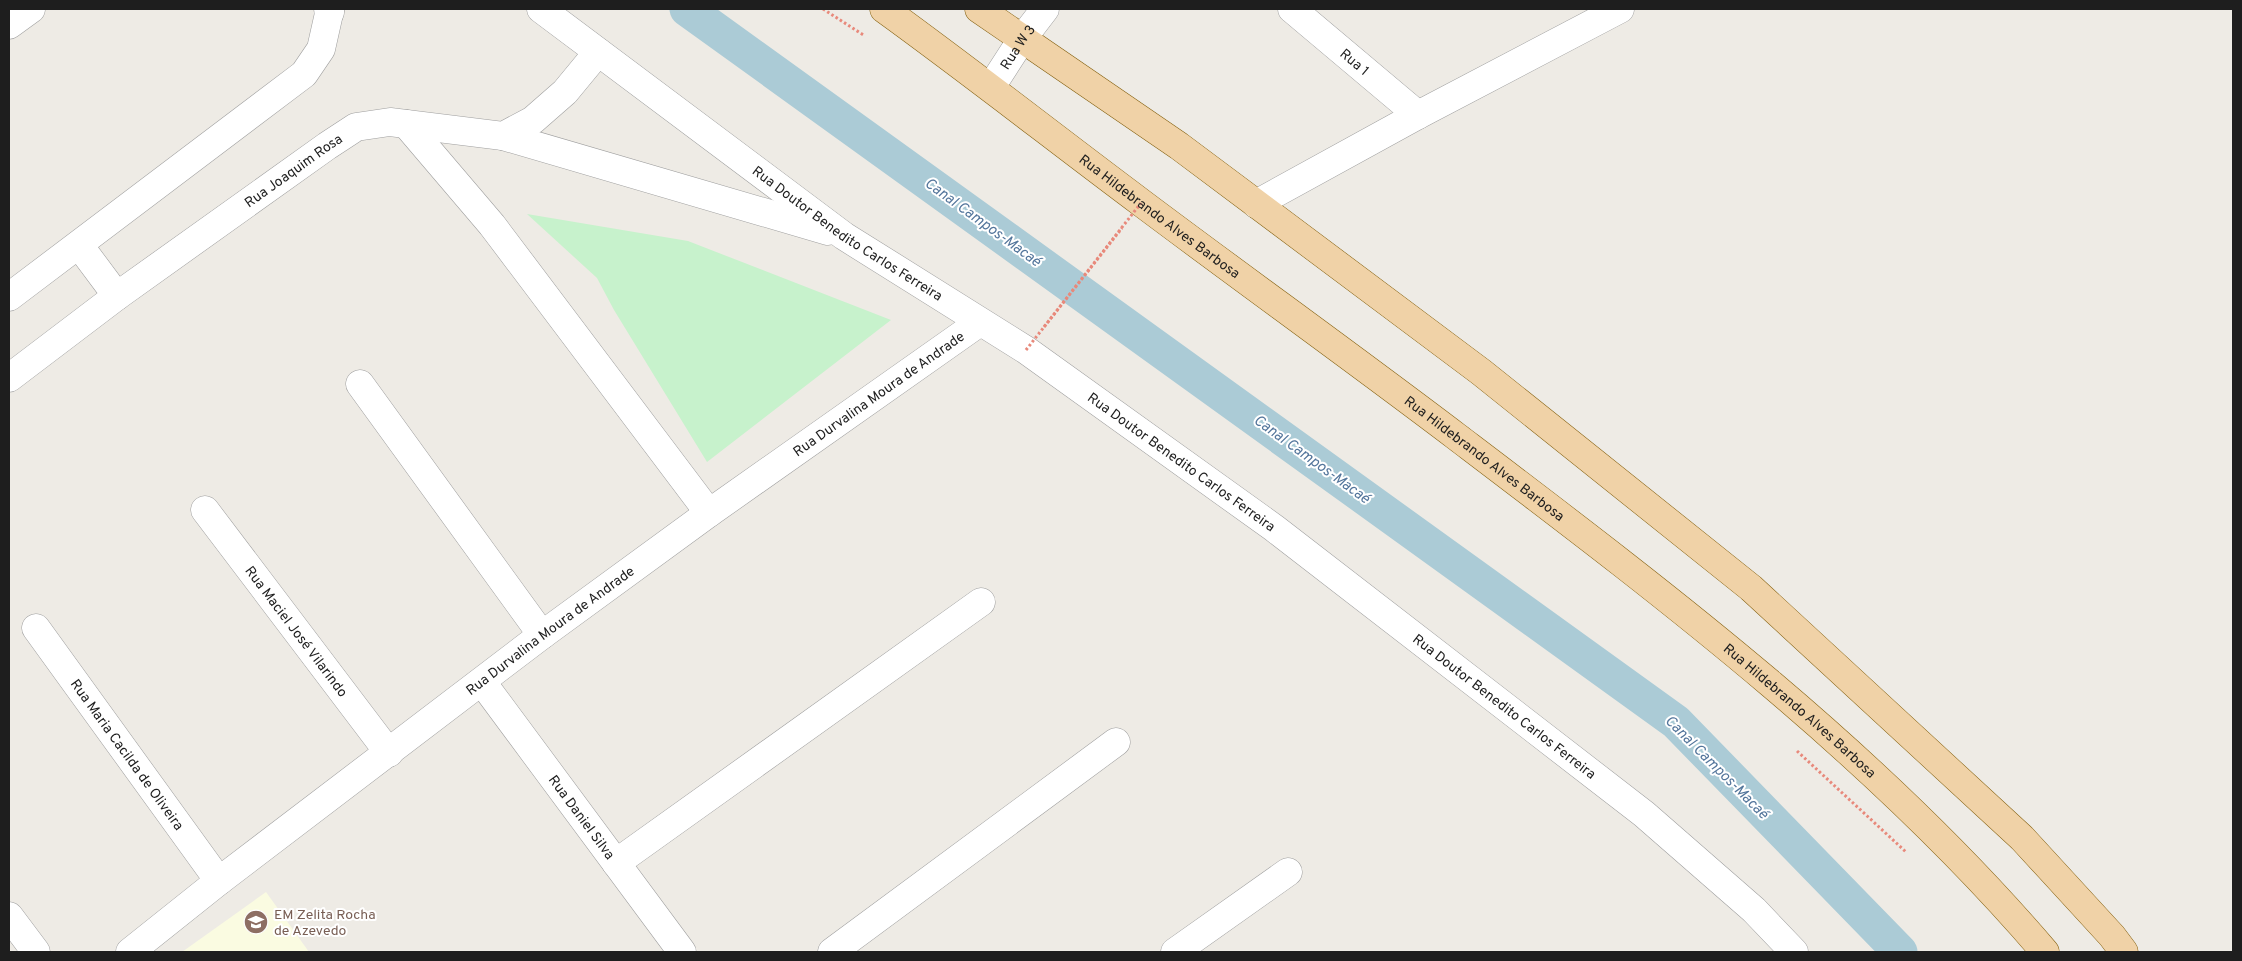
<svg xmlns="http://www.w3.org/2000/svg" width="2242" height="961" font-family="Overpass,sans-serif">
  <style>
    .education { fill: #fafbe1 }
    .park { fill: #c7f2cc }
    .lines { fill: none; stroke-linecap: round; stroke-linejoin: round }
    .canal { stroke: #abcbd6; stroke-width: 35 }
    .minor-casing { stroke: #9f9f9f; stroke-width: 29 }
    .tertiary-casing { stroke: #9f9f9f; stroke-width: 29 }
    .primary-casing { stroke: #856212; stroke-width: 29 }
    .path { stroke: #e8897b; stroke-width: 3; stroke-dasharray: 2.5 2.5; stroke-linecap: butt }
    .minor { stroke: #fff; stroke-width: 28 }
    .tertiary { stroke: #fff; stroke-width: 28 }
    .primary { stroke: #f0d2a7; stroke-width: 28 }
    .path-bridge { stroke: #e8897b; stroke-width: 3; stroke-dasharray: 2.5 2.5; stroke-linecap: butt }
    .labels { text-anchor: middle; stroke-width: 4; stroke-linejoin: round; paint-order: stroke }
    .street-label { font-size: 14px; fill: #1e1e1e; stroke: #fff }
    .education-label { font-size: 14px; fill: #785e54; stroke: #fff; text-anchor: start }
    .water-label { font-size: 15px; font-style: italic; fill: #53759b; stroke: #fff }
  </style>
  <rect width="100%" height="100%" fill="#eeebe5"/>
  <!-- education -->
  <path class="education" d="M266 892 309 952H182Z"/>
  <!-- park -->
  <path class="park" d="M527 214 688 241 891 320 707 462 614 310 597 278Z"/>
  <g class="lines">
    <!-- canal -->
    <path class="canal" d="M687 9 1676 722 1900 952"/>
    <!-- minor casing -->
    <g class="minor-casing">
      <g id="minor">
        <path id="s1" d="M1292 9 1418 115"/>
        <path d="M9 25 31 9"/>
        <path id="s2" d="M991 87 1022 39 1045 9"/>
        <path d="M406 124 492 225 709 513"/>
        <path d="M1256 204 1418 115 1620 9"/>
        <path d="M79 245 117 296"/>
        <path d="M9 297 304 74 321 49 330 9"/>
        <path id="s3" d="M9 378 117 296 327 146 356 127 390 122 503 136 533 120 565 92 598 52"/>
        <path d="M360 384 542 635"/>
        <path id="s4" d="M205 510 389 753"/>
        <path id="s5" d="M36 628 219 881"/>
        <path id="s6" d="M482 682 682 952"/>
        <path d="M616 863 981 602"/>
        <path d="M9 916 36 952"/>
        <path id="s7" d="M130 952 219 881 542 635 709 513 980 322"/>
        <path d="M832 952 1116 742"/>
        <path d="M1175 952 1288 872"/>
      </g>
    </g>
    <!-- tertiary casing -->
    <g class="tertiary-casing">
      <g id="tertiary">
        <path d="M328 9 330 12"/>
        <path id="s8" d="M541 9 844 236 1026 350 1274 528 1644 814 1754 910 1794 952"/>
        <path d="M503 136 828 231"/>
      </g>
    </g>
    <!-- primary casing -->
    <g class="primary-casing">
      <g id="primary">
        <path id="s9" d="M884 9C971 72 1056 139 1143 204 1247 282 1353 358 1457 437 1665 595 1875 753 2045 952"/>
        <path d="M979 9 1179 146 1481 372 1751 588 2022 838 2112 936 2124 952"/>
      </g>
    </g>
    <!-- path -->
    <path class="path" d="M823 9 865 36
      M1044 327 1122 228
      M1797 751 1906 852"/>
    <!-- minor -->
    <use href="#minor" class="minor"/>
    <!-- tertiary -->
    <use href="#tertiary" class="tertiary"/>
    <!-- primary -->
    <use href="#primary" class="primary"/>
    <!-- path-bridge -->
    <path class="path-bridge" d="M1026 350 1141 203"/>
  </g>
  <!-- icons -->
  <defs>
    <g id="school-disc" transform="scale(1.25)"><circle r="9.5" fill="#8d6e63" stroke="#fff"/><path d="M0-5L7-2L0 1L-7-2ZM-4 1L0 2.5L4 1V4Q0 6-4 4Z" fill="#fff"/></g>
  </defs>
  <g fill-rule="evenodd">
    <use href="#school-disc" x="256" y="922"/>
  </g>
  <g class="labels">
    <!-- street labels -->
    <g class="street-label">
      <text dy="5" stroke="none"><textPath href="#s2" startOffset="48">Rua W 3</textPath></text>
      <text dy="5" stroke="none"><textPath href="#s1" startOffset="82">Rua 1</textPath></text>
      <text dy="5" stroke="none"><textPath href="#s3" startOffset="352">Rua Joaquim Rosa</textPath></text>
      <text dy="5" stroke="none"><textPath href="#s9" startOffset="345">Rua Hildebrando Alves Barbosa</textPath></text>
      <text dy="5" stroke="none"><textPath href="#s8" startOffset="380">Rua Doutor Benedito Carlos Ferreira</textPath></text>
      <text dy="5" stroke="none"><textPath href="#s7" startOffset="934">Rua Durvalina Moura de Andrade</textPath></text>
      <text dy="5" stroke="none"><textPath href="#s9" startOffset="750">Rua Hildebrando Alves Barbosa</textPath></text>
      <text dy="5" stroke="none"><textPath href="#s8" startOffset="785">Rua Doutor Benedito Carlos Ferreira</textPath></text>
      <text dy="5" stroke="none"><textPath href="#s7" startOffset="529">Rua Durvalina Moura de Andrade</textPath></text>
      <text dy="5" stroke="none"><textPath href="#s4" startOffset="152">Rua Maciel José Vilarindo</textPath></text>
      <text dy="5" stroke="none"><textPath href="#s8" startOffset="1190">Rua Doutor Benedito Carlos Ferreira</textPath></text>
      <text dy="5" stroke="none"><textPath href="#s9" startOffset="1154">Rua Hildebrando Alves Barbosa</textPath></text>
      <text dy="5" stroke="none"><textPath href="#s5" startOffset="156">Rua Maria Cacilda de Oliveira</textPath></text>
      <text dy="5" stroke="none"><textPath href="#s6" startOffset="168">Rua Daniel Silva</textPath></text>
    </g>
    <!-- education labels -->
    <g class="education-label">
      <text x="274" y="919">EM Zelita Rocha<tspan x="274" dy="16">de Azevedo</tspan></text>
    </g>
    <!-- water labels -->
    <g class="water-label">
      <text transform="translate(983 222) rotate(36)" y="5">Canal Campos-Macaé</text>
      <text transform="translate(1312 459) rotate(36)" y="5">Canal Campos-Macaé</text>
      <text transform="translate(1717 767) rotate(45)" y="5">Canal Campos-Macaé</text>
    </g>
  </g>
  <!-- border -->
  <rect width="2242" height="961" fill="none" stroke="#1e1e1e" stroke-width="20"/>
</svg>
